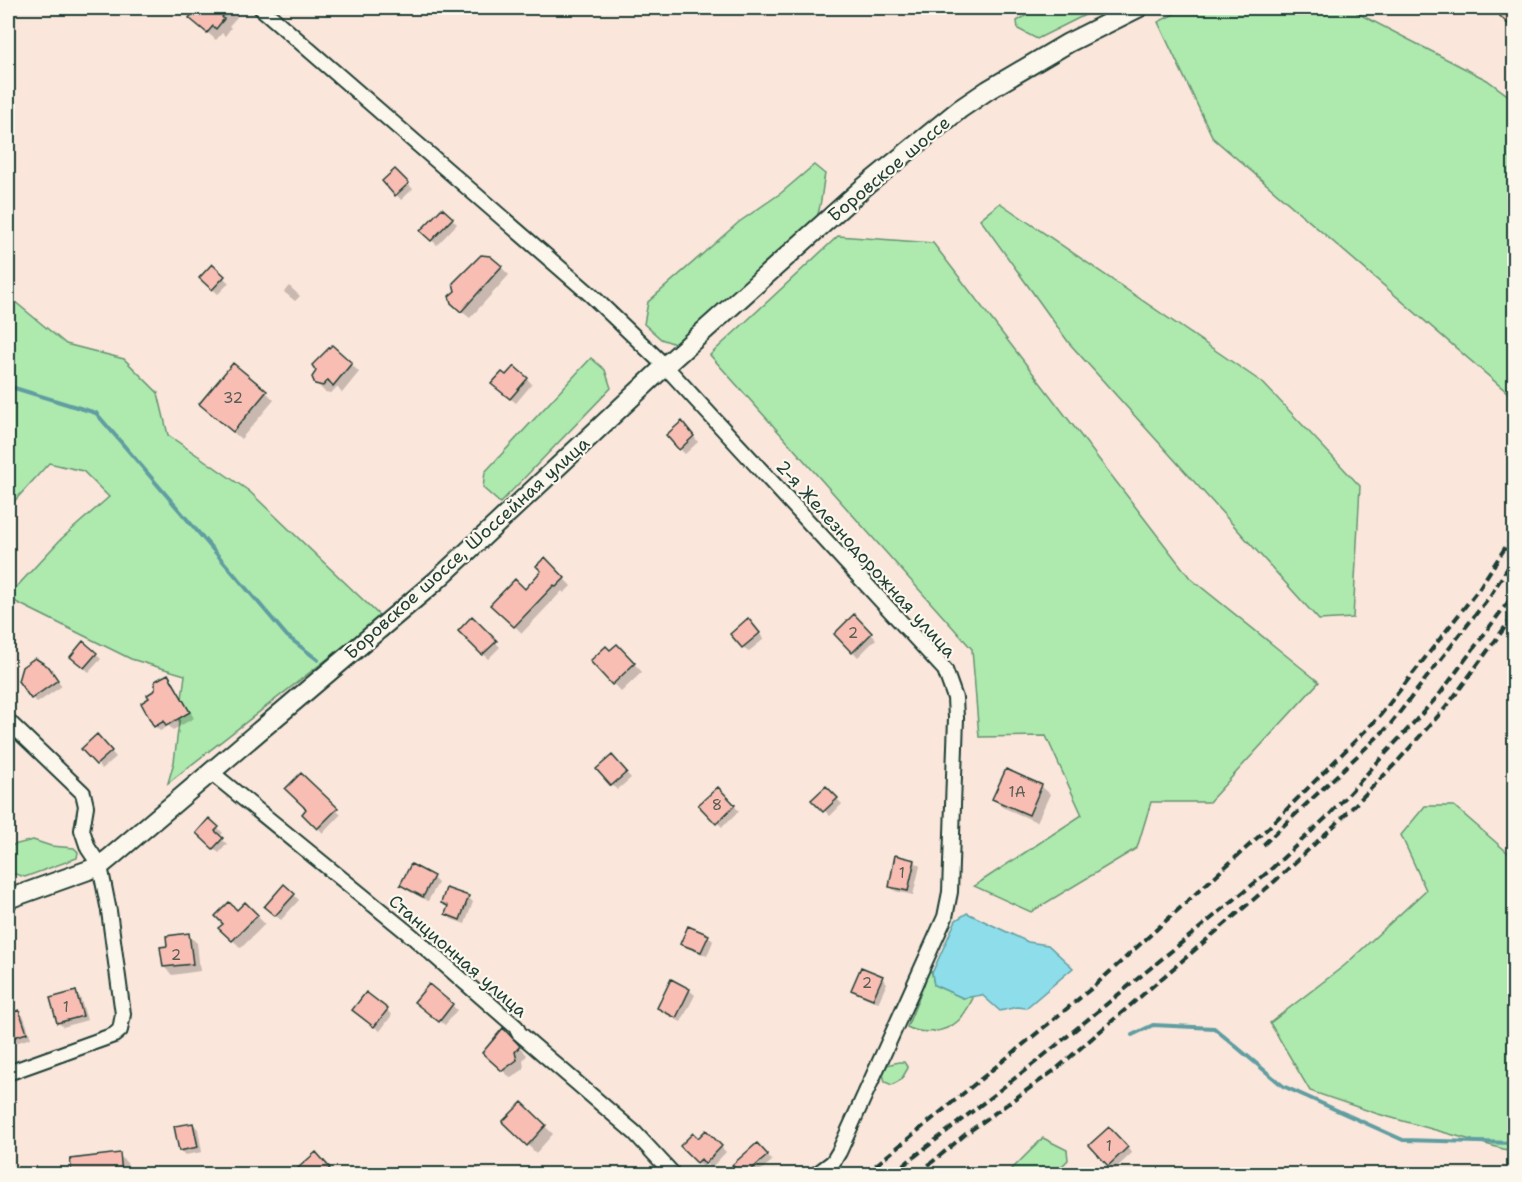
<svg xmlns="http://www.w3.org/2000/svg" width="1522" height="1182" font-family="'Shantell Sans',sans-serif">
  <style>
    .green { fill: #aee9ae; stroke: #669371; stroke-width: 1.5 }
    .water { fill: #8dddea; stroke: #619da1; stroke-width: 1.5 }
    .shadow { fill: #0003 }
    .lines { fill: none; stroke-linecap: round; stroke-linejoin: round }
    .stream { stroke: #619da1; stroke-width: 4 }
    .building { fill: #f9beb3; stroke: #1f3d34; stroke-width: 1.5 }
    .minor-casing { stroke: #1f3d34; stroke-width: 18 }
    .secondary-casing { stroke: #1f3d34; stroke-width: 22 }
    .minor { stroke: #fbf7ec; stroke-width: 14 }
    .secondary { stroke: #fbf7ec; stroke-width: 18 }
    .rail { stroke: #1f3d34; stroke-width: 4; stroke-dasharray: 9 4.5; stroke-linecap: butt }
    .labels { text-anchor: middle; stroke-width: 4.5; stroke-linejoin: round; paint-order: stroke }
    .number-label { font-size: 15px; fill: #565d54 }
    .street-label { font-size: 18px; fill: #1f3d34; stroke: #fbf7ec }
  </style>
  <rect width="100%" height="100%" fill="#fae6db"/>
  <filter id="ink" filterUnits="userSpaceOnUse"><feTurbulence type="fractalNoise" baseFrequency=".0167" numOctaves="2"/><feDisplacementMap in="SourceGraphic" scale="12" xChannelSelector="R" yChannelSelector="G"/><feConvolveMatrix kernelMatrix="1 2 1 2 8 2 1 2 1" color-interpolation-filters="sRGB"/></filter>
  <g filter="url(#ink)">
    <!-- green -->
    <path class="green" d="M1038 8H1099L1037 39 1018 29 1017 21Z
      M1186 8H1354L1357 13 1487 80 1514 100V398L1213 138 1158 22Z
      M814 165 825 174C822 188 822 203 817 217L675 344 661 339 644 324 648 302 739 222 781 193Z
      M1000 203 1263 383 1360 486 1353 618 1319 620 1069 343 980 219Z
      M838 236 933 243 1190 578 1319 682 1209 802H1151L1137 848 1031 912 974 886 1082 815 1046 736 979 737 972 649 710 355Z
      M8 296 66 344 124 359 158 393 168 435 249 491 381 617 168 783 174 762 185 675 131 659 18 603 8 596 61 539 109 497 83 471 49 463 8 508Z
      M591 358 605 370 611 388 500 503 483 488 485 472Z
      M1425 806H1454L1514 858V1152L1378 1114 1310 1091 1270 1023 1345 965 1426 890 1401 835Z
      M33 840 51 846 74 848 78 852 77 858 25 877 8 872 9 846Z
      M928 967 932 973 934 985 963 998 974 996C970 1004 965 1015 958 1021 945 1033 922 1035 907 1027L924 985Z
      M899 1062H904L908 1068 901 1080 892 1085 885 1082 883 1074 887 1065Z
      M1043 1138 1067 1150 1068 1160 1054 1174H1007Z"/>
    <!-- water -->
    <path class="water" d="M967 913 1028 942 1048 945 1073 968 1026 1008 1017 1007 1000 1011 982 995 963 998 934 985 932 973 956 920Z"/>
    <!-- shadow -->
    <path class="shadow" d="M199 8H227L237 17 229 26 231 28 225 36 222 33 216 40 191 18Z
      M395 171 413 189 401 200 384 181Z
      M442 210 457 224 437 245 422 231Z
      M212 266 229 283 218 294 201 278Z
      M501 267 509 275 470 318 461 311Z
      M289 286 300 296 295 301 284 292Z
      M351 364 359 372 342 393 337 387 331 393 325 392 316 383Z
      M507 377 527 379 532 384 516 403 499 389Z
      M266 392 274 400 241 439 209 412Z
      M687 428 698 442 685 454 680 449Z
      M545 559 571 586 564 593 562 591 522 633 492 605 525 591 543 571Z
      M854 616 876 639 858 657 836 634Z
      M472 618 500 647 488 659 460 631Z
      M753 626 764 639 748 652 732 634Z
      M617 646 642 672 621 692 592 661 610 652Z
      M96 654 101 659 89 672 77 662Z
      M48 668 62 686 37 703 20 680Z
      M167 676 172 681 194 718 173 730 169 726 160 731 155 726 151 699Z
      M97 736 116 757 102 769 83 749Z
      M612 757 631 778 617 790 598 770Z
      M301 775 341 814 323 833 304 814 308 809Z
      M1041 786 1050 794 1037 822 1002 807 994 799Z
      M826 788 842 804 830 816 814 800Z
      M718 789 739 811 722 827 700 805Z
      M209 820 223 833 219 837 227 844 219 853 198 833Z
      M914 861 920 866 913 895 895 891 890 886Z
      M412 866 433 878 438 883 428 901 407 890 402 885Z
      M294 895 299 900 281 920 271 912Z
      M468 897 473 902 465 924 451 919 446 914 448 908 443 903Z
      M245 904 265 924 241 948 220 928Z
      M188 935 197 943 200 971 172 975 164 967 169 947Z
      M708 936 713 941 707 956 687 948 682 943Z
      M882 978 887 983 878 1003 858 994 853 989Z
      M689 990 695 995 681 1022 664 1013 659 1008Z
      M75 992 80 997 87 1020 63 1027 58 1022Z
      M367 994 392 1015 380 1031 359 1015Z
      M452 1005 457 1010 445 1025 422 1007Z
      M19 1012 24 1017 31 1038 9 1045 8 1016Z
      M504 1030 527 1055 523 1060 524 1069 511 1078 492 1061Z
      M522 1104 553 1134 536 1153 504 1122Z
      M193 1124 198 1129 202 1152 185 1155 180 1150Z
      M1109 1129 1132 1153 1114 1170 1091 1145Z
      M706 1132 726 1152 711 1168 707 1163 703 1167 682 1146 698 1140Z
      M757 1145 772 1161 756 1174H742L734 1165Z
      M8 1153 11 1164 8 1165Z
      M119 1155 127 1163 129 1174H74L72 1161Z
      M316 1155 334 1174H306L300 1169Z
      M477 1167 485 1174H469Z"/>
    <g class="lines">
      <!-- stream -->
      <path class="stream" d="M8 386 96 413 287 636 318 660
        M1132 1035 1153 1025 1214 1028 1283 1086 1403 1140 1514 1143"/>
    </g>
    <!-- building -->
    <path class="building" d="M197 8H230L222 17 224 19 216 29 213 26 207 33 189 18Z
      M1492 8H1508L1515 15V31Z
      M395 169 409 183 395 196 382 181Z
      M442 208 453 218 431 241 420 231Z
      M481 255 490 256 502 266 461 312 451 303 449 296 455 291 453 283Z
      M212 264 225 276 212 290 199 278Z
      M332 345 352 363 333 386 328 380 323 386 315 384 312 377 316 371 312 365Z
      M233 363 267 391 233 432 199 404Z
      M514 366 528 378 510 399 491 384 502 372 506 375Z
      M682 421 694 436 679 450 666 435Z
      M545 557 565 578 556 587 554 585 514 627 490 605 515 579 525 589 541 571 536 566Z
      M854 614 872 633 852 653 834 634Z
      M472 616 497 641 482 655 458 631Z
      M748 618 760 633 742 648 730 634Z
      M83 641 97 653 84 668 70 657Z
      M617 644 635 663 612 685 590 661 606 646 610 650Z
      M35 658 49 667 58 680 31 699 18 681 22 667Z
      M168 674 190 712 166 726 164 721 154 727 141 703 149 698 147 695 155 690V681Z
      M97 734 112 751 96 765 81 749Z
      M612 755 627 772 611 786 596 769Z
      M1006 769 1042 785 1029 815 992 799Z
      M301 773 338 808 317 829 302 814 306 809 285 789Z
      M826 786 838 798 823 812 811 800Z
      M718 787 735 805 716 824 698 805Z
      M209 818 219 827 215 831 223 838 213 849 196 833Z
      M895 855 915 860 908 891 889 887Z
      M411 864 434 876 423 897 400 885Z
      M284 884 295 894 275 916 264 907Z
      M446 888 469 896 460 920 445 914 448 906 441 903Z
      M229 902 237 910 245 902 258 915 232 941 218 928 223 924 215 916Z
      M688 926 709 935 701 952 680 944Z
      M189 933 193 964 163 967 160 947 167 946 166 936Z
      M861 967 883 976 873 999 851 990Z
      M671 979 690 989 676 1018 657 1008Z
      M429 984 453 1004 439 1022 414 1002Z
      M76 991 83 1016 57 1023 50 998Z
      M366 992 388 1009 374 1027 352 1010Z
      M19 1010 27 1033 8 1039V1014Z
      M503 1028 520 1046 515 1052 517 1060 502 1071 482 1053Z
      M522 1102 546 1125 527 1146 502 1122Z
      M193 1123 198 1147 179 1151 174 1126Z
      M1109 1127 1128 1147 1108 1166 1089 1145Z
      M706 1130 722 1146 705 1164 701 1159 697 1163 680 1146 693 1133 698 1138Z
      M757 1143 768 1155 746 1174H740L732 1165Z
      M316 1152 330 1168 322 1174H303L298 1168Z
      M120 1153 122 1174H72L70 1159Z"/>
    <g class="lines">
      <!-- minor casing -->
      <g class="minor-casing">
        <path id="minor" d="M261 8 591 295 665 366 945 670 955 698 956 718 950 892 945 917 839 1152 833 1162 817 1174
          M8 721 83 793 86 806 82 830 88 848 100 866 109 911 123 1014 120 1030 114 1035 8 1073
          M212 773 413 937 516 1027 519 1033 635 1133 673 1174"/>
      </g>
      <!-- secondary casing -->
      <g class="secondary-casing">
        <path id="secondary" d="M8 899 100 866 111 857 436 581 665 366 863 188 960 109 988 90 1068 43 1138 8"/>
      </g>
      <!-- minor -->
      <use href="#minor" class="minor"/>
      <!-- secondary -->
      <use href="#secondary" class="secondary"/>
      <!-- rail -->
      <path class="rail" d="M1263 845 1389 726 1490 596 1514 558
        M865 1174 1092 988 1267 829 1379 717 1478 590 1514 534
        M892 1174 1037 1061 1268 872 1330 814 1439 695 1514 594
        M918 1174 967 1133 1055 1070 1275 881 1337 823 1396 763 1447 706 1514 615"/>
    </g>
  </g>
  <g class="labels">
    <!-- number labels -->
    <g class="number-label">
      <text x="233" y="403">32</text>
      <text x="853" y="638">2</text>
      <text x="1017" y="797">1А</text>
      <text x="717" y="810">8</text>
      <text x="902" y="878">1</text>
      <text x="176" y="960">2</text>
      <text x="867" y="988">2</text>
      <text x="66" y="1012">1</text>
      <text x="1109" y="1151">1</text>
    </g>
    <!-- street labels -->
    <g class="street-label">
      <text transform="translate(889 169) rotate(-40)" y="6">Боровское шоссе</text>
      <text transform="translate(467 548) rotate(-42)" y="6">Боровское шоссе, Шоссейная улица</text>
      <text transform="translate(866 559) rotate(48)" y="6">2-я Железнодорожная улица</text>
      <text transform="translate(458 956) rotate(41)" y="6">Станционная улица</text>
    </g>
  </g>
  <!-- margin -->
  <rect width="1522" height="1182" fill="none" stroke="#fbf7ec" stroke-width="30"/>
  <rect x="15" y="15" width="1492" height="1152" fill="none" stroke="#1f3d34" stroke-width="2" filter="url(#ink)"/>
</svg>
